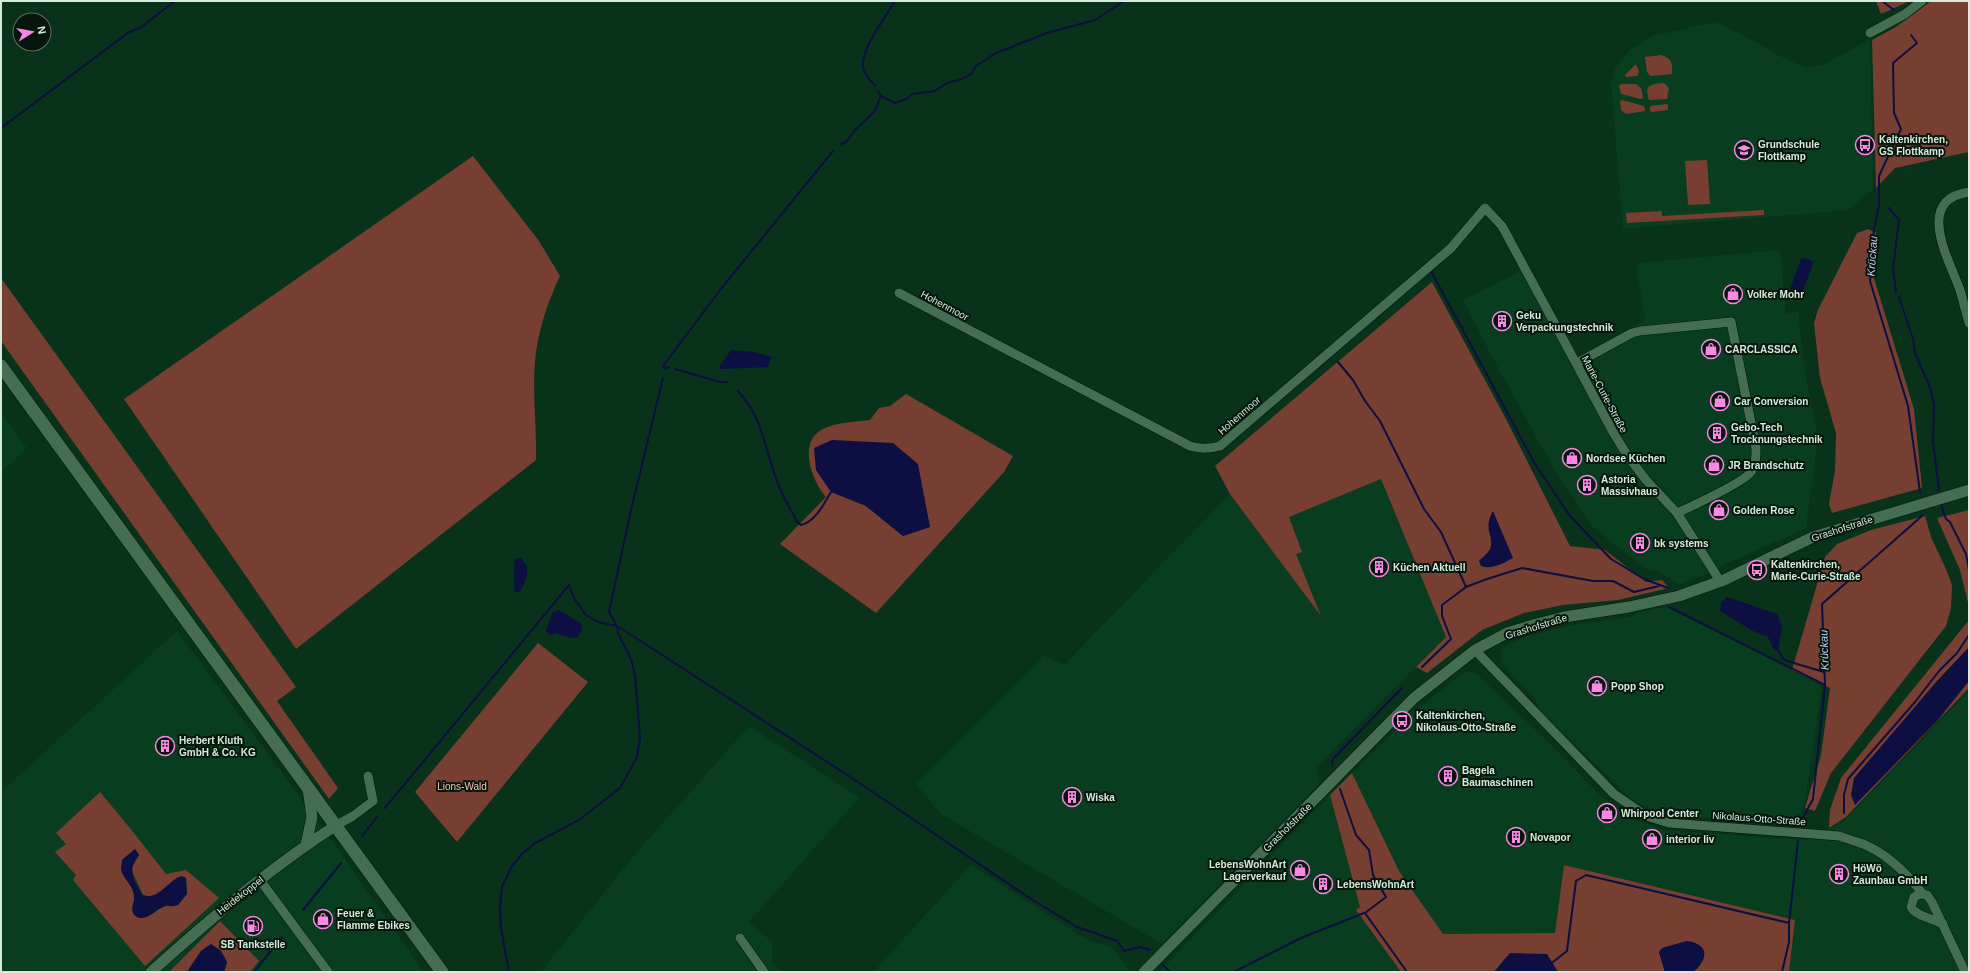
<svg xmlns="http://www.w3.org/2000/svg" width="1970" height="973" font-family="Helvetica,sans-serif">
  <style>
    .built { fill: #093d20 }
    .green { fill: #773f32; fill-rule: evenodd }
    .water { fill: #0d0e41 }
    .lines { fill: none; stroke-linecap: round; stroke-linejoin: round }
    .stream { stroke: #0d0e41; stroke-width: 2 }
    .minor-casing { stroke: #001807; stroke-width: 10 }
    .tertiary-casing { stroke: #001807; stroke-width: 12 }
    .secondary-casing { stroke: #001807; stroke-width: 14 }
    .minor { stroke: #446d52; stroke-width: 9 }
    .tertiary { stroke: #446d52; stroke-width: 11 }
    .secondary { stroke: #446d52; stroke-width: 13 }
    .labels { text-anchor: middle; stroke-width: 4; stroke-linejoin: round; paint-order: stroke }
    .poi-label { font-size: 10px; font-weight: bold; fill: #d5ebdb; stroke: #06160c; text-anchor: start }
    .street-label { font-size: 10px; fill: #d5ebdb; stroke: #06160c }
    .park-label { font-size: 10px; fill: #fbbeaf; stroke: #06160c }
    .water-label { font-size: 11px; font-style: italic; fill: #c4ccef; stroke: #06160c }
  </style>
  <rect width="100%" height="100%" fill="#08321a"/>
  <!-- built -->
  <path class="built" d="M1715 22 1741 34 1780 56 1806 68 1823 65 1870 39 1873 189 1848 210 1623 229 1611 83 1614 71 1618 64 1631 49 1652 36Z
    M1780 250 1786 313 1798 312 1807 384 1818 437 1806 528 1680 585 1658 571 1645 569 1592 526 1555 471 1497 366 1463 300 1528 267 1577 357 1645 320 1636 263Z
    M1 413 27 448 1 472Z
    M1381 479 1446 637 1383 699 1316 769 1320 783 1162 944 941 814 916 784 1044 655 1064 665 1230 494 1320 614 1296 554 1302 551 1289 517Z
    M1666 607 1822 686 1804 808 1790 823 1680 816 1657 812 1632 800 1544 715 1534 698 1501 662 1500 653 1502 647 1528 636 1577 624 1632 617 1636 613Z
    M177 631 328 835 424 972H1V792Z
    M1470 671 1478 675 1547 741 1601 796 1632 818 1663 830 1806 840 1845 820 1969 691V972H1789L1795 920 1564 865 1555 933 1443 934 1399 871 1352 773 1414 712 1462 674Z
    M749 726 859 798 749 922 772 942V964L781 972H541L631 859Z
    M1330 795 1360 907 1356 910 1401 972H1159Z
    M971 865 1086 939 1113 948 1131 972H873Z"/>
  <!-- green -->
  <path class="green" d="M1876 1H1910L1881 14Z
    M1931 1H1969V152L1895 168 1876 188 1872 40 1896 27Z
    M1661 55C1671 58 1673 63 1672 74L1650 76 1647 72 1645 57Z
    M1636 64 1639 72 1637 76 1626 77 1625 75Z
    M1664 83 1669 88 1667 99 1649 100C1644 85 1650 84 1664 83Z
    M1621 84H1636L1641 88 1643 98 1641 99 1621 94 1619 86Z
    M1622 100 1644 106 1645 111 1626 114 1621 110 1620 102Z
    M1666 104 1668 105V110L1652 112 1650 111V106Z
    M473 156 539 241 560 276C550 297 543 317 538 340 530 379 537 421 536 460L296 649 124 399Z
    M1707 160 1710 204 1688 205 1685 161Z
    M1764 210V215L1627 223 1626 213 1662 211V216Z
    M1868 229 1876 233 1877 239 1874 278 1914 409 1922 488 1832 513 1829 504 1835 471 1836 433 1820 378 1814 323 1818 310 1857 233Z
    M1 278 296 687 277 701 338 788 329 799 1 341Z
    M1432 282 1506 419 1570 546 1605 550 1646 582 1662 580 1669 588 1618 600 1563 605 1524 613 1482 630 1427 673 1416 667 1446 637 1381 479 1289 517 1302 552 1296 554 1321 616 1230 494 1215 466Z
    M906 394 1013 456 1004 472 876 613 780 544 826 497C812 481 798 444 821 430 836 422 854 422 870 420L879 408 890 406ZM924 501 930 527 903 536 866 506Z
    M1969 510V607L1960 570 1937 518Z
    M1925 516 1931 537 1946 569 1952 585 1951 608 1946 626 1831 773 1815 811 1805 808 1821 755 1830 688 1792 670 1825 557 1837 544 1871 530Z
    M1969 620V688L1846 817 1829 828 1830 810 1841 778Z
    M538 643 588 682 457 842 415 792Z
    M1352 773 1399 871 1443 934 1555 933 1564 865 1795 920 1789 972H1693L1698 968 1687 941 1663 948 1659 952 1665 972H1558L1510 953 1494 972H1401L1356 910 1360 907 1330 795Z
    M100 792 130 828 166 874 186 870 219 898 145 966 73 880 76 875 55 852 66 844 56 833ZM135 849 139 855 131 869 143 895C157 901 167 883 179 877L186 878 187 894 171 907 167 905 141 918H138L132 908 135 898 133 889 124 876 122 860Z
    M220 921 259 961 250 972H224L227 962 221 951 211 944 201 951 187 972H169Z"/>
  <!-- water -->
  <path class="water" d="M1804 258 1812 261 1813 264 1801 295 1794 297 1789 292 1801 259Z
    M731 350 754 352 771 357 768 367 720 369V366Z
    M832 440 893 443 918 464 930 527 903 536 866 506 831 492 816 470 814 448Z
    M1493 511 1513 558C1504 563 1492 570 1481 566L1479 561C1482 558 1488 553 1490 549 1495 535 1482 531 1493 511Z
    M521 558C532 572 527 577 520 592H515C514 586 514 566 515 559Z
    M1727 597 1777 614 1782 626 1778 650H1774L1768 637 1753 631 1720 611 1721 603Z
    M559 610 581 623 582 630 578 637 570 638 557 633 550 635 546 631 552 613Z
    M1969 647V681L1938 720 1855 805 1851 795 1854 778 1937 681Z
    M135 849 139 855C127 870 133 880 143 895 159 901 168 880 182 876L186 878 187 894 178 905C173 907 169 905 165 906 154 910 146 924 134 915 130 908 135 903 134 896 133 885 124 880 121 870L122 860Z
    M1687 941C1709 944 1709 959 1693 972H1665L1659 952 1662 948Z
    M211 944 221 951 227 962 224 972H187L201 951Z
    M1510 953 1547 954 1558 972H1494Z"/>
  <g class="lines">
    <!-- stream -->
    <path class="stream" d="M1882 1 1894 10
      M1911 35 1917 43 1893 63 1894 113 1901 129 1879 176V205L1874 229 1870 281 1908 406 1920 492
      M875 86C871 81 865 75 863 68 860 49 886 17 895 1
      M878 91 881 96 895 103 907 99 912 94 935 91 947 83 962 79 971 74 976 66 996 53 1047 33 1095 20 1124 1
      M1 128 129 32 140 28 175 1
      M841 144 847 141 854 131 875 111 881 96
      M1889 208 1899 220 1893 269 1896 292
      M1431 271 1535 464 1570 516 1611 559 1644 579 1668 588
      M1899 297 1913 339 1915 353 1931 390 1934 406 1933 442 1939 490
      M1338 362 1353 380 1365 401 1380 421 1424 509 1441 532 1466 587
      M663 366 669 368
      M665 369 663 366 720 290 833 151
      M675 369 720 382H727
      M738 391C767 422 765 459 783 495 787 504 793 513 797 522L801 525C815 522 824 504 831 492
      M1942 507 1946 519 1950 522 1966 554 1969 570
      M1669 607 1825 685
      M1778 650 1783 659 1787 661 1824 672
      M1422 667 1451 639 1442 616V605L1466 587 1487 579 1522 568 1593 581H1613L1634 592 1659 586
      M1332 764 1333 759 1402 688
      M1340 789 1356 835 1369 850 1373 875 1386 897 1365 913 1407 972
      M385 808 569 585 575 600 586 615 598 622 617 626 636 638 861 784 1031 899 1077 927 1117 941 1124 951 1140 947 1150 950
      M1844 813V795L1848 779 1915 702 1939 671 1957 653 1969 635
      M1799 825 1813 799 1825 685 1822 604 1923 515
      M362 836 378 816
      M303 910 341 863
      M1553 962 1567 951 1576 881 1586 875 1789 923
      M1162 964 1170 972
      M254 972 282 937
      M509 972 501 929 500 907 502 887 512 866 522 854 535 843 579 820 620 788 637 757 640 738 635 675 631 659 618 633 617 626 609 612 631 510 663 378
      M1234 972 1301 938 1364 913
      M1782 972 1789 942V923L1798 841"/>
    <!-- minor casing -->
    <g class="minor-casing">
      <path id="minor" d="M1870 33 1905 14 1922 1
        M1969 192C1914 200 1949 259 1960 290 1963 301 1966 312 1969 323
        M899 293 1190 446C1200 449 1209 449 1220 446L1451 248 1485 208 1502 226 1613 432 1627 455 1646 480 1677 513 1720 581
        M1577 363 1632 333 1640 331 1731 322 1756 448C1756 457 1756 465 1751 472 1743 483 1692 506 1677 513
        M1475 650 1614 794 1646 816 1669 823 1839 836C1847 839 1855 841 1863 844 1886 853 1908 875 1923 894
        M335 826 353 816 373 801 368 776
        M260 880 328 972
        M1943 924C1934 919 1915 916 1911 907L1914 897 1920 894 1927 895 1932 902 1965 972
        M740 938 764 972"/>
    </g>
    <!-- tertiary casing -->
    <g class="tertiary-casing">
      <path id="tertiary" d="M306 845 312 817 308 789
        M151 972C210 919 269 869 335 826
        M1144 972 1414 698 1475 650 1507 633 1533 625 1564 617 1629 607 1679 596 1724 580 1813 537 1969 490"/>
    </g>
    <!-- secondary casing -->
    <g class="secondary-casing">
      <path id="secondary" d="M1 366 442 972"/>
    </g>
    <!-- minor -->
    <use href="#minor" class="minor"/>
    <!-- tertiary -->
    <use href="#tertiary" class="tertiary"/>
    <!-- secondary -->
    <use href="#secondary" class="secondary"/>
  </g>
  <!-- icons -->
  <defs>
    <g id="bus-ring" transform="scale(1)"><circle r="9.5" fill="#06160c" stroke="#fb87e6" stroke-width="1.5"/><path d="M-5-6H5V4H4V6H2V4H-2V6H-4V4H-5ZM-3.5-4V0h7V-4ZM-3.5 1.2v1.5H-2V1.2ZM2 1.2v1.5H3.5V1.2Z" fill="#fb87e6"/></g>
    <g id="school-ring" transform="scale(1)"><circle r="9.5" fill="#06160c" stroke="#fb87e6" stroke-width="1.5"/><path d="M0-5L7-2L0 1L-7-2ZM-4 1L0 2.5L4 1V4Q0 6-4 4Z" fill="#fb87e6"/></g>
    <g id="shop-ring" transform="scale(1)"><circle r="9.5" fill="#06160c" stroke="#fb87e6" stroke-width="1.5"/><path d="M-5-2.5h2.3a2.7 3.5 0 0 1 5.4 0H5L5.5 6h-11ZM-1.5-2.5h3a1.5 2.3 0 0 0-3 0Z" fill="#fb87e6"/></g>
    <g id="building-ring" transform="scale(1)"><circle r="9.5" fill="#06160c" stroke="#fb87e6" stroke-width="1.5"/><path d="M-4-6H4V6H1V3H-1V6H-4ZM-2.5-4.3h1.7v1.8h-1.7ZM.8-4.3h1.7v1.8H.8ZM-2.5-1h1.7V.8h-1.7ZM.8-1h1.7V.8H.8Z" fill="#fb87e6"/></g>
    <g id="fuel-ring" transform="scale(1)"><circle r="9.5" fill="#06160c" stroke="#fb87e6" stroke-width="1.5"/><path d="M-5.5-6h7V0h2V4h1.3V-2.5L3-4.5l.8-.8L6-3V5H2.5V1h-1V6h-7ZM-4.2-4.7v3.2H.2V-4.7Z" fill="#fb87e6"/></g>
  </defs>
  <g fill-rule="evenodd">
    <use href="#bus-ring" x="1865" y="145"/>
    <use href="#school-ring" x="1744" y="150"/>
    <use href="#shop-ring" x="1733" y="294"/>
    <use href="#building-ring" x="1502" y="321"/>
    <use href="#shop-ring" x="1711" y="349"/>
    <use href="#shop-ring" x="1720" y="401"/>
    <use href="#building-ring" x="1717" y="433"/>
    <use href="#shop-ring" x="1572" y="458"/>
    <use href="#shop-ring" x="1714" y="465"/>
    <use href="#building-ring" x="1587" y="485"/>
    <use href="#shop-ring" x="1719" y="510"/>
    <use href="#building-ring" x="1640" y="543"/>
    <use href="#building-ring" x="1379" y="567"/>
    <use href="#bus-ring" x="1757" y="570"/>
    <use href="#shop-ring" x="1597" y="686"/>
    <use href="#bus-ring" x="1402" y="721"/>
    <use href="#building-ring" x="165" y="746"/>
    <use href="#building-ring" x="1448" y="776"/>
    <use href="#building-ring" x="1072" y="797"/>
    <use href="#shop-ring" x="1607" y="813"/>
    <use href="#building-ring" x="1516" y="837"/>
    <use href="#shop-ring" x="1652" y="839"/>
    <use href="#shop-ring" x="1300" y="870"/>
    <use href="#building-ring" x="1839" y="874"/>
    <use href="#building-ring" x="1323" y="884"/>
    <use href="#shop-ring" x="323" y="919"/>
    <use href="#fuel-ring" x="253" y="926"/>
  </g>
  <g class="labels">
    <!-- poi labels -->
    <g class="poi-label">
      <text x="1879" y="143">Kaltenkirchen,<tspan x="1879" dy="12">GS Flottkamp</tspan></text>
      <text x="1758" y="148">Grundschule<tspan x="1758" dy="12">Flottkamp</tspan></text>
      <text x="1747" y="298">Volker Mohr</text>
      <text x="1516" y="319">Geku<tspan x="1516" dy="12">Verpackungstechnik</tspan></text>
      <text x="1725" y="353">CARCLASSICA</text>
      <text x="1734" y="405">Car Conversion</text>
      <text x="1731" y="431">Gebo-Tech<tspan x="1731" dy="12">Trocknungstechnik</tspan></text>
      <text x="1586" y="462">Nordsee Küchen</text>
      <text x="1728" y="469">JR Brandschutz</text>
      <text x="1601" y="483">Astoria<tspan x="1601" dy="12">Massivhaus</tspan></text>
      <text x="1733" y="514">Golden Rose</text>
      <text x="1654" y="547">bk systems</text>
      <text x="1771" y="568">Kaltenkirchen,<tspan x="1771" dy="12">Marie-Curie-Straße</tspan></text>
      <text x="1393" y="571">Küchen Aktuell</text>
      <text x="1611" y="690">Popp Shop</text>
      <text x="1416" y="719">Kaltenkirchen,<tspan x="1416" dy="12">Nikolaus-Otto-Straße</tspan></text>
      <text x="179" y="744">Herbert Kluth<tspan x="179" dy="12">GmbH &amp; Co. KG</tspan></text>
      <text x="1462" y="774">Bagela<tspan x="1462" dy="12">Baumaschinen</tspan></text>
      <text x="1086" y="801">Wiska</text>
      <text x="1621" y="817">Whirpool Center</text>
      <text x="1530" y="841">Novapor</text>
      <text x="1666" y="843">interior liv</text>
      <text x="1286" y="868" text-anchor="end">LebensWohnArt<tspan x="1286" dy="12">Lagerverkauf</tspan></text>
      <text x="1853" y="872">HöWö<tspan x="1853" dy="12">Zaunbau GmbH</tspan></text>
      <text x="1337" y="888">LebensWohnArt</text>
      <text x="337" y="917">Feuer &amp;<tspan x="337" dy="12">Flamme Ebikes</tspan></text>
      <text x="253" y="948" text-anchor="middle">SB Tankstelle</text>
    </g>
    <!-- street labels -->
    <g class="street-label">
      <text transform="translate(945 305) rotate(28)" y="4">Hohenmoor</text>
      <text transform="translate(1605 394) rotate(62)" y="4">Marie-Curie-Straße</text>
      <text transform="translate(1239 415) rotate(-41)" y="4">Hohenmoor</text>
      <text transform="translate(1842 528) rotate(-18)" y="4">Grashofstraße</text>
      <text transform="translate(1536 626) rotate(-17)" y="4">Grashofstraße</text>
      <text transform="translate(1759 818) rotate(4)" y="4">Nikolaus-Otto-Straße</text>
      <text transform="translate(1287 827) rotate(-45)" y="4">Grashofstraße</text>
      <text transform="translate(240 895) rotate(-38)" y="4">Heidekoppel</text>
    </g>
    <!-- park labels -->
    <g class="park-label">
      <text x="462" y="790">Lions-Wald</text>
    </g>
    <!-- water labels -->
    <g class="water-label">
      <text transform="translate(1872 256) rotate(-86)" y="4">Krückau</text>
      <text transform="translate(1824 650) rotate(-92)" y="4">Krückau</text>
    </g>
  </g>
  <!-- border -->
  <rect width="1970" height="973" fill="none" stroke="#d5ebdb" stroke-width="4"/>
  <!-- north arrow -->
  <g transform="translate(32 32) rotate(79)"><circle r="19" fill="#06160c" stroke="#596b5f"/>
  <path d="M0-3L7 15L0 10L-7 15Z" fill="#fb87e6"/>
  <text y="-6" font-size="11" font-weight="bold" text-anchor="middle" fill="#d5ebdb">N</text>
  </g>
</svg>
